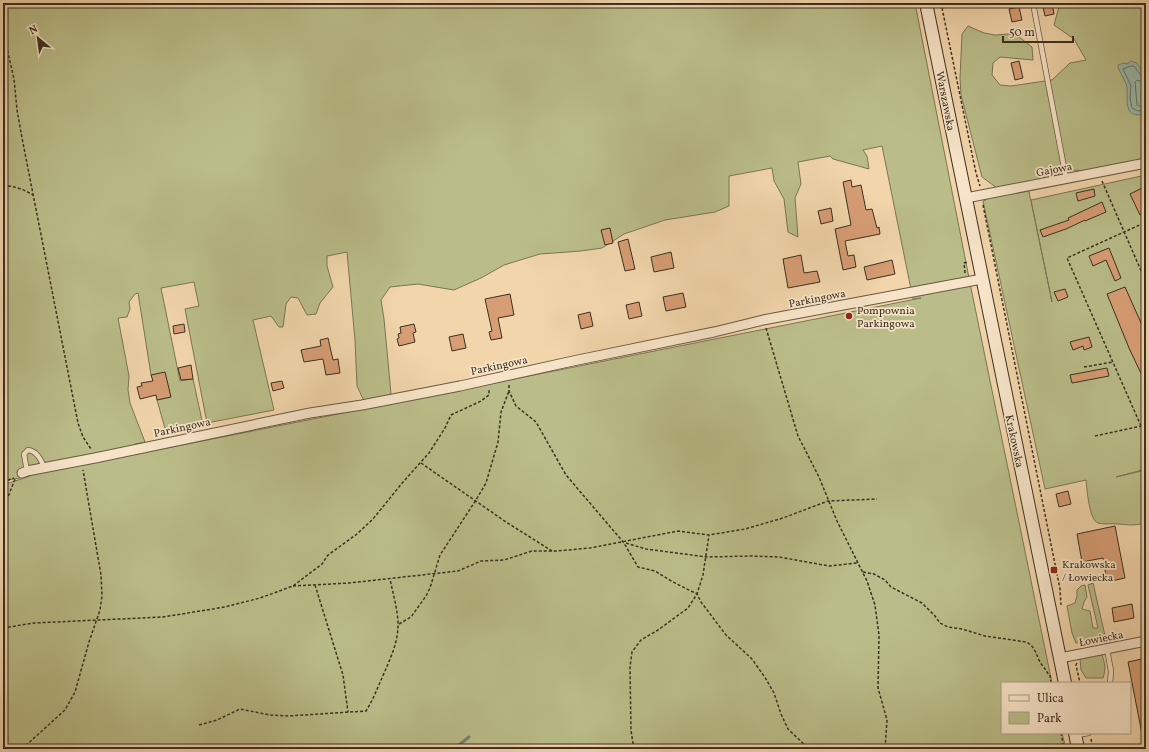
<svg xmlns="http://www.w3.org/2000/svg" width="1149" height="752" font-family="Vollkorn,serif">
  <style>
    .green { fill: #babd89; stroke: #7a7655; fill-rule: evenodd }
    .water { fill: #9bb9aa; stroke: #758273 }
    .lines { fill: none; stroke-linecap: round; stroke-linejoin: round }
    .shore { stroke: #6b7466; stroke-width: 1 }
    .stream { stroke: #758273; stroke-width: 3 }
    .building { fill: #d79d74; stroke: #3b3021 }
    .lane-casing { stroke: #695944; stroke-width: 6 }
    .street-casing { stroke: #695944; stroke-width: 11 }
    .secondary-casing { stroke: #3b3021; stroke-width: 14 }
    .path { stroke: #3b3021; stroke-width: 1.5; stroke-dasharray: 3 2; stroke-linecap: butt }
    .lane { stroke: #f7e4c8; stroke-width: 4.5 }
    .street { stroke: #f7e4c8; stroke-width: 9 }
    .secondary { stroke: #f7e4c8; stroke-width: 12 }
    .poi-dot { fill: #8f2418; stroke: #f7e4c8; stroke-width: 1.5 }
    .labels { text-anchor: middle; stroke-width: 3.5; stroke-linejoin: round; paint-order: stroke }
    .street-label { font-size: 11px; fill: #3b3021; stroke: #f7e4c8 }
    .poi-label { font-size: 11px; fill: #3b3021; stroke: #f7e4c8; text-anchor: start }
  </style>
  <rect width="100%" height="100%" fill="#f2d5ab"/>
  <filter id="stains"><feTurbulence type="fractalNoise" baseFrequency=".005" numOctaves="4"/><feColorMatrix values="0 0 0 0 .2 0 0 0 0 .09 0 0 0 0 .02 0 0 0 .5 -.17"/></filter>
  <radialGradient id="worn" r=".72"><stop offset=".6" stop-color="#630" stop-opacity="0"/><stop offset="1" stop-color="#630" stop-opacity=".3"/></radialGradient>
  <!-- green -->
  <path class="green" d="M3 3H915L971 288 1052 683H1002V733H1062L1066 749H3V485L30 476 3 481ZM882 146 913 299 921 298 137 454 135 444 145 442 130 403 128 390 129 376 118 318 127 317 130 309 129 302 135 294 138 293 151 375 171 397 157 400 166 432 203 425 193 379 180 381 161 288 194 282 199 306 185 309 207 423 274 410 253 320 271 316 279 327H283L286 304 291 297 298 298 307 315 316 314 320 303 333 287 327 266V256L347 252 355 340 357 386 364 401 380 404 391 394 384 319 381 300 390 287 418 284 454 290 481 278 504 265 540 254 581 251 602 248 624 234 665 220 715 212 729 206V176L772 168 774 181 784 199 788 232 798 237 795 198 801 184 798 162 830 156 833 159 869 169 867 156 863 150Z
    M1060 3H1146V161C1132 163 1085 173 1075 170L1011 187 997 188 982 177 961 95 960 78 962 34 968 26 984 33 995 35 1009 34 1019 37 1032 47 1033 60 1000 57 993 63 992 75 1000 85 1011 86 1052 80 1070 63 1086 60 1074 39 1054 25Z
    M1146 175V469L1116 477 1146 470V522C1138 526 1128 525 1119 524 1112 523 1104 525 1098 523 1089 520 1087 489 1086 480L1045 489 983 201 986 200 985 196 1028 187 1052 302 1031 200Z
    M1093 583 1106 640C1096 645 1087 644 1076 643L1072 633 1067 606 1075 603 1077 596V590L1081 586 1085 585 1087 597 1084 602 1082 609 1090 611 1093 628H1098L1088 585Z
    M1097 655H1102C1105 663 1106 669 1103 678H1086L1081 670 1080 659Z"/>
  <!-- water -->
  <path class="water" d="M1131 61 1137 63 1146 77V114C1123 119 1128 102 1127 87 1126 82 1120 73 1118 67V65L1124 63 1127 64Z"/>
  <g class="lines">
    <!-- shore -->
    <path class="shore" d="M1146 78 1142 77 1134 66H1131L1123 69 1131 86 1130 98 1132 108 1138 111 1146 110
      M1146 83 1137 80 1135 82 1137 105 1139 106 1146 105"/>
    <!-- stream -->
    <path class="stream" d="M454 749 469 737"/>
  </g>
  <!-- building -->
  <path class="building" d="M1042 3H1052L1054 14 1045 16Z
    M1019 7 1022 20 1012 22 1009 9Z
    M1019 61 1023 78 1015 80 1011 63Z
    M851 180 852 187 861 185 866 210 872 209 877 228 879 227 880 234 845 241 848 256 854 255 856 267 843 270 835 229 851 225 843 182Z
    M1146 186V212L1140 215 1130 194Z
    M1094 189 1095 196 1078 201 1076 193Z
    M1102 202 1106 212 1085 221V220L1066 229 1043 237 1040 230 1069 220 1068 218Z
    M831 208 833 221 821 224 818 211Z
    M610 228 613 243 605 245 601 230Z
    M628 239 635 269 625 271 618 242Z
    M1109 248 1121 278 1115 281 1106 260 1093 266 1089 256Z
    M671 252 674 268 654 272 651 257Z
    M801 255 804 273 817 271 820 282 788 288 783 259Z
    M892 260 895 274 867 280 864 267Z
    M1125 287 1146 334V384L1129 348 1107 294Z
    M1065 289 1068 297 1058 301 1054 292Z
    M683 293 686 307 666 311 663 297Z
    M510 294 514 315 498 318 502 338 491 340 489 332 492 331 485 299Z
    M639 302 642 316 629 319 626 305Z
    M590 312 593 326 581 329 578 315Z
    M184 324 185 332 174 334 173 326Z
    M414 324 416 332 413 333 415 342 399 346 397 339 399 338 398 334 401 333 400 327Z
    M463 334 466 348 452 351 449 337Z
    M1089 337 1092 347 1084 350 1083 346 1073 350 1070 342Z
    M328 338 333 360 338 359 340 373 326 375 323 359 304 362 301 350 321 346 320 340Z
    M191 365 193 379 181 380 178 368Z
    M1107 368 1109 376 1072 383 1070 375Z
    M165 372 171 397 157 400 156 395 140 399 137 387 142 386 141 383 153 381 151 375Z
    M282 381 284 388 273 391 271 383Z
    M1068 491 1071 504 1059 507 1056 494Z
    M1115 526 1125 578 1107 582 1103 558 1082 562 1077 534Z
    M1132 604 1134 618 1114 622 1112 608Z
    M1146 658V734H1142L1128 662Z"/>
  <g class="lines">
    <!-- lane casing -->
    <g class="lane-casing">
      <path id="lane" d="M1033 3 1066 178
        M27 471 24 454 28 450C37 451 41 460 44 467
        M1107 649 1111 671 1110 683
        M1077 735 1089 733"/>
    </g>
    <!-- street casing -->
    <g class="street-casing">
      <path id="street" d="M966 198 1146 163
        M22 473 27 471 95 458 310 413 362 405 460 386 573 361 714 332 763 320 982 279
        M1060 658 1146 641"/>
    </g>
    <!-- secondary casing -->
    <g class="secondary-casing">
      <path id="secondary" d="M926 3 1065 683
        M1075 733 1078 749"/>
    </g>
    <!-- path -->
    <path class="path" d="M941 3 976 173 980 186
      M3 31 14 79 17 110 22 138 78 423 83 437 91 449
      M1102 181 1146 282
      M3 186C13 185 25 190 33 195
      M983 205 1060 589 1061 605
      M965 273 964 263 968 262
      M766 328 798 436 819 477 837 521 867 581 875 605 879 635 878 688 887 720 885 749
      M1084 367 1113 362
      M509 385V391L516 406 536 422 566 475 624 543 638 567 655 571 673 582 697 594 701 602 726 635 752 659 766 679 774 693 781 714 788 729 809 749
      M1141 426 1067 258 1146 222
      M1095 436 1146 425
      M421 463 506 522 552 551
      M3 482 14 478
      M3 510 15 479
      M626 543 646 549 707 557 751 556 779 557 829 566 857 563
      M863 572 874 574 885 580 891 587 922 603 935 616 940 623 948 627 962 629 985 636 1026 642C1036 646 1036 657 1042 665 1045 669 1047 671 1049 676
      M315 585 343 675 348 712
      M293 586 349 583 458 571 481 561 504 560 532 551H557L590 548 678 531 709 535 745 529 783 518 828 501 877 499
      M399 624 411 617 426 596 430 588 440 555 476 500 486 483 498 442 501 412 509 391
      M3 628 34 623 163 617 225 607 260 598 293 586 322 564 328 555 357 534 373 519 403 482 429 453 445 428 451 415 481 401 489 395V389
      M1077 663 1076 665 1080 683
      M1050 675 1051 683
      M199 725 217 720 240 709 270 715 288 716 366 711C373 700 377 689 382 678 389 661 398 644 398 625 398 610 393 594 390 579
      M1061 733 1064 749
      M1091 739 1093 749
      M22 749 65 710 75 692 89 642 100 610 102 596 101 575 83 470
      M634 749 631 731 630 667 632 652 641 640 658 630 688 608 697 594 703 575 709 535"/>
    <!-- lane -->
    <use href="#lane" class="lane"/>
    <!-- street -->
    <use href="#street" class="street"/>
    <!-- secondary -->
    <use href="#secondary" class="secondary"/>
  </g>
  <!-- markers -->
  <g class="poi-dot">
    <circle cx="849" cy="316" r="4"/>
    <rect x="1050" y="566" width="8" height="8" rx="2"/>
  </g>
  <g class="labels">
    <!-- street labels -->
    <g class="street-label">
      <text transform="translate(946 101) rotate(79)" y="4">Warszawska</text>
      <text transform="translate(1054 169) rotate(-11)" y="4">Gajowa</text>
      <text transform="translate(817 298) rotate(-11)" y="4">Parkingowa</text>
      <text transform="translate(499 365) rotate(-12)" y="4">Parkingowa</text>
      <text transform="translate(182 427) rotate(-12)" y="4">Parkingowa</text>
      <text transform="translate(1015 441) rotate(78)" y="4">Krakowska</text>
      <text transform="translate(1101 638) rotate(-11)" y="4">Łowiecka</text>
    </g>
    <!-- poi labels -->
    <g class="poi-label">
      <text x="857" y="314">Pompownia<tspan x="857" dy="13">Parkingowa</tspan></text>
      <text x="1062" y="568">Krakowska<tspan x="1062" dy="13">/ Łowiecka</tspan></text>
    </g>
  </g>
  <!-- margin -->
  <rect width="1149" height="752" fill="none" stroke="#f2d5ab" stroke-width="16"/>
  <rect x="4" y="4" width="1141" height="744" fill="none" stroke="#3b3021" stroke-width="2"/>
  <rect x="8" y="8" width="1133" height="736" fill="none" stroke="#3b3021"/>
  <!-- legend -->
  <rect x="1001" y="682" width="130" height="52" fill="#f7e4c8" stroke="#ac9c85"/>
  <rect x="1009" y="695" width="20" height="6" fill="#f7e4c8" stroke="#ac9c85"/>
  <text x="1037" y="702" font-size="12" fill="#3b3021">Ulica</text>
  <rect x="1009" y="712" width="20" height="12" fill="#babd89" stroke="#ac9c85"/>
  <text x="1037" y="722" font-size="12" fill="#3b3021">Park</text>
  <!-- north arrow -->
  <g transform="translate(38 38) rotate(331)" stroke="#f7e4c8" stroke-width="3" paint-order="stroke">
  <path d="M0-3L7 15L0 10L-7 15Z" fill="#3b3021"/>
  <text y="-6" font-size="11" font-weight="bold" text-anchor="middle" fill="#3b3021">N</text>
  </g>
  <!-- scale -->
  <path d="M1003 36v6h70v-6" fill="none" stroke="#3b3021" stroke-width="2"/>
  <text x="1009" y="36" font-size="12" fill="#3b3021" stroke="#f7e4c8" stroke-width="3" paint-order="stroke">50 m</text>
  <rect width="100%" height="100%" filter="url(#stains)"/>
  <rect width="100%" height="100%" fill="url(#worn)"/>
</svg>
